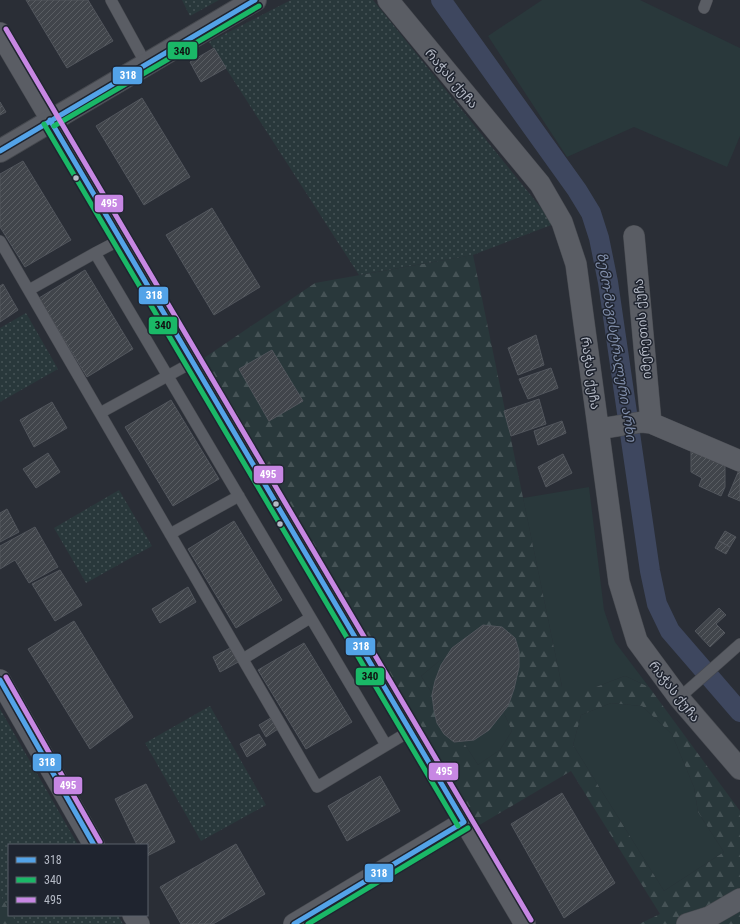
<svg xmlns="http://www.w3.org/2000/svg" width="740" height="924" font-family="'Roboto Condensed','Noto Sans Georgian',sans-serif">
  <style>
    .green { fill: #29383b }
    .forest { fill: url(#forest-firs); fill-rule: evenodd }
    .garden { fill: url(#garden-dots) }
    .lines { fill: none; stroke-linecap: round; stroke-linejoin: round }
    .canal { stroke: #3e475f; stroke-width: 20 }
    .building { fill: url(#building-hatch); stroke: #52565d }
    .service-casing { stroke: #46494f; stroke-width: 12 }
    .minor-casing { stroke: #46494f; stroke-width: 22 }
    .tertiary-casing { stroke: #46494f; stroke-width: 24 }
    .service { stroke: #5a5d64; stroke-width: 11 }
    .minor { stroke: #5a5d64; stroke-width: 21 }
    .tertiary { stroke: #5a5d64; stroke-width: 22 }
    .bus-1-casing { stroke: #1f242f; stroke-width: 8 }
    .bus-2-casing { stroke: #1f242f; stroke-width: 8 }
    .bus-3-casing { stroke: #1f242f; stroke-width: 8 }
    .bus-1 { stroke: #53a3e8; stroke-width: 5 }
    .bus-2 { stroke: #1ab867; stroke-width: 5 }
    .bus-3 { stroke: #c787e3; stroke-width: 5 }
    .bus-dot { fill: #b5bac6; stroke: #1f242f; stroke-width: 1.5 }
    .labels { text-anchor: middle; stroke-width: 3; stroke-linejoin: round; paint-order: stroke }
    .street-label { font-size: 13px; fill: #b5bac6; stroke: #1f242f }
    .water-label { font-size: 14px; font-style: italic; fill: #808eaa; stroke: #1f242f }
    .line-badge { stroke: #1f242f; stroke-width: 1.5 }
    .badge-label { font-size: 11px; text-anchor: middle; font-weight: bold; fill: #fff }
    .pale-badge-label { font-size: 11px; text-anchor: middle; font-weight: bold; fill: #111 }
  </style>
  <defs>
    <pattern id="forest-firs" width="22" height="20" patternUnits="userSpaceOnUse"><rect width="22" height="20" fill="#29383b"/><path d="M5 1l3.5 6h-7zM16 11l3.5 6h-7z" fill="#465356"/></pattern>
    <pattern id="garden-dots" width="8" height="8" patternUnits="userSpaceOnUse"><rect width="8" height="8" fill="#29383b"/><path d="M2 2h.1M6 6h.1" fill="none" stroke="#465356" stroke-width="1.8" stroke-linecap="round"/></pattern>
    <pattern id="building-hatch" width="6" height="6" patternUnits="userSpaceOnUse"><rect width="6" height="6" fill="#41454b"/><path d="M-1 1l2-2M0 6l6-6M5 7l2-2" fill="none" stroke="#5a5e63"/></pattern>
  </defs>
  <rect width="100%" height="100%" fill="#2a2e36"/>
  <!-- green -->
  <path class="green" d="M542 0H640L740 48V136L727 167 634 127 567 157 488 36Z
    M589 487 604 610 615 642 649 687 625 676 596 687H562L523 498Z
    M466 653 500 704 512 731 500 750 478 765 421 676 439 661Z
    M611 703 642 706 672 734 694 787 698 812 724 852 664 891 573 745 581 715Z"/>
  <!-- forest -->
  <path class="forest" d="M473 255 562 687H596L625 676 649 687 740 811V924H639L660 914 571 771 476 827 204 358 315 283ZM466 653 500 704 512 731 500 750 478 765 421 676 439 661ZM611 703 642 706 672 734 694 787 698 812 724 852 664 891 573 745 581 715Z
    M0 894 9 910V915H12L17 924H0Z"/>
  <!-- garden -->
  <path class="garden" d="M182 0H219L190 16Z
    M291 0H373L554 224 473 255 359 275 209 42Z
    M26 313 58 369 0 402V328Z
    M119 490 152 546 86 583 54 528Z
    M210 706 266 805 201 841 145 743Z
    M0 709 78 845H9V910L0 894Z
    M12 915H118L123 924H17Z"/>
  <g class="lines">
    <!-- canal -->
    <path class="canal" d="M441 0 577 190 591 213 599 238 608 282 650 571 657 604 670 631 740 712"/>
  </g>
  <!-- building -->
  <path class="building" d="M26 0H88L113 41 67 68Z
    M214 48 226 68 201 82 190 62Z
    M142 98 190 177 144 205 96 126Z
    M0 102 6 112 0 115Z
    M23 161 71 240 25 267 0 227V174Z
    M212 208 260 287 214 315 166 235Z
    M85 270 133 349 87 377 39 298Z
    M3 284 18 310 0 322V286Z
    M536 335 544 365 518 375 508 348Z
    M272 350 303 401 269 421 239 369Z
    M551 368 558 388 528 399 519 379Z
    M539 399 546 424 511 436 504 411Z
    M171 400 219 479 173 506 125 427Z
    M52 402 67 428 34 447 20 420Z
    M562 421 566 433 538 445 534 431Z
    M691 449 725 463V487L721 496 699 486 702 478 691 472Z
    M48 453 60 472 36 488 23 469Z
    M563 454 572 473 546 487 538 467Z
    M739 470H740V501L728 496Z
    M7 509 19 532 0 542V513Z
    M234 521 282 600 236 628 188 549Z
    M35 527 58 567 29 583 15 560 0 569V546Z
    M725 531 736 537 730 547 719 541Z
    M719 541 730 547 726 554 715 548Z
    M60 570 82 605 55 621 32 584Z
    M188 587 196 602 160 623 152 609Z
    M719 608 726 615 716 624 725 633 710 647 695 631Z
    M74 621 133 717 90 749 28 649Z
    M483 625 502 627 515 638 519 651V667L514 689 508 706 489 730 474 740 454 742 444 734 437 723 434 710 432 695 435 681 441 665 452 648Z
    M304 643 352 722 306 749 258 670Z
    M234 646 242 660 220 672 213 657Z
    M274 716 281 727 266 737 259 725Z
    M259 734 266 745 247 757 240 744Z
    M380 776 400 811 347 841 328 806Z
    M146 784 175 842 147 856V845H137L115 799Z
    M562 793 615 883 564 918 511 824Z
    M236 844 265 894 213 924H181L160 887Z"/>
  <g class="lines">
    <!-- service casing -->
    <g class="service-casing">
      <path id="service" d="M111 0 146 64
        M704 8 707 0
        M0 241 317 787 410 731
        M95 253 120 240
        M29 290 95 253 386 745
        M100 413 193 362
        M170 534 239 496
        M243 659 310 618
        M679 698 740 644"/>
    </g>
    <!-- minor casing -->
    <g class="minor-casing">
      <path id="minor" d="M388 0 540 184 562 222 576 264 619 582 637 641 679 698 740 769
        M0 33 525 924
        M634 236 651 423
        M599 429 642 422 651 423 740 461
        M0 680 94 845
        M133 915 139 924
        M294 924 464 822
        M687 924 709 917 740 899"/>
    </g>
    <!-- tertiary casing -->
    <g class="tertiary-casing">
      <path id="tertiary" d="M0 151 255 0"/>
    </g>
    <!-- service -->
    <use href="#service" class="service"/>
    <!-- minor -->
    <use href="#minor" class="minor"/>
    <!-- tertiary -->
    <use href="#tertiary" class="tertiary"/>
    <!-- bus-1 casing -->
    <g class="bus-1-casing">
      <path id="bus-1" d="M50 120 464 822
        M0 151 255 0
        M0 680 94 845
        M294 924 464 822"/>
    </g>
    <!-- bus-2 casing -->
    <g class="bus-2-casing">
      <path id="bus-2" d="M44 124 458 826
        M54 126 259 6
        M308 924 468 828"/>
    </g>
    <!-- bus-3 casing -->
    <g class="bus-3-casing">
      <path id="bus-3" d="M6 29 531 920
        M6 677 100 842"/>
    </g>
    <!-- bus-1 -->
    <use href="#bus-1" class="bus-1"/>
    <!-- bus-2 -->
    <use href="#bus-2" class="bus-2"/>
    <!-- bus-3 -->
    <use href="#bus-3" class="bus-3"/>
  </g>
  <!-- markers -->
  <g class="bus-dot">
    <circle cx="76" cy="178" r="3.5"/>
    <circle cx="276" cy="504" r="3.5"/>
    <circle cx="280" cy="524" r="3.5"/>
  </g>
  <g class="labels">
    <!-- street labels -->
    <g class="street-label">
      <text transform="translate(452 78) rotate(50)" y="5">რაჭას ქუჩა</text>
      <text transform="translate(642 329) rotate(-95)" y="5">იმერეთის ქუჩა</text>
      <text transform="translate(591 373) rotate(82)" y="5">რაჭას ქუჩა</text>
      <text transform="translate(675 691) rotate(52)" y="5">რაჭას ქუჩა</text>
    </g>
    <!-- water labels -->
    <g class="water-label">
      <text transform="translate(617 347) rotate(81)" y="5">ზემო-მაგისტრალური არხი</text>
    </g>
  </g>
  <g class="line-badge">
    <rect x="167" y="41" width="31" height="19" rx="4" fill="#1ab867"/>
    <rect x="112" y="66" width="31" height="19" rx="4" fill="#53a3e8"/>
    <rect x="94" y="194" width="30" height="19" rx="4" fill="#c787e3"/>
    <rect x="138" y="286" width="31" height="19" rx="4" fill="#53a3e8"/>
    <rect x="148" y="316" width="30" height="19" rx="4" fill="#1ab867"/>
    <rect x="253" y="465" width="31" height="19" rx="4" fill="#c787e3"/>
    <rect x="345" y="637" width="31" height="19" rx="4" fill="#53a3e8"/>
    <rect x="355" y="667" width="30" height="19" rx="4" fill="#1ab867"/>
    <rect x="32" y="753" width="30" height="19" rx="4" fill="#53a3e8"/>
    <rect x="428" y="762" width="31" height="19" rx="4" fill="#c787e3"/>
    <rect x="53" y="776" width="30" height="19" rx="4" fill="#c787e3"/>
    <rect x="364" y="863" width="30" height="20" rx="4" fill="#53a3e8"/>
  </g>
  <g class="badge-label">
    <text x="128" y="79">318</text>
    <text x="109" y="207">495</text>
    <text x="154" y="299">318</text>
    <text x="268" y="478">495</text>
    <text x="361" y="650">318</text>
    <text x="47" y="766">318</text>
    <text x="444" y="775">495</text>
    <text x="68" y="789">495</text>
    <text x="379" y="877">318</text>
  </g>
  <g class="pale-badge-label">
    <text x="182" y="55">340</text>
    <text x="163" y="329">340</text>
    <text x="370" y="680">340</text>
  </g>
  <!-- legend -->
  <rect x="8" y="844" width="140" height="72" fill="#1f242f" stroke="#5b606b"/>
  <rect x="16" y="857" width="20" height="6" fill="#53a3e8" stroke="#5b606b"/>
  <text x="44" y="864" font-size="12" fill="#b5bac6">318</text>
  <rect x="16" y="877" width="20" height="6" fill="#1ab867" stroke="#5b606b"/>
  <text x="44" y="884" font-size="12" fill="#b5bac6">340</text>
  <rect x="16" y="897" width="20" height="6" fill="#c787e3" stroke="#5b606b"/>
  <text x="44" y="904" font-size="12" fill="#b5bac6">495</text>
</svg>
